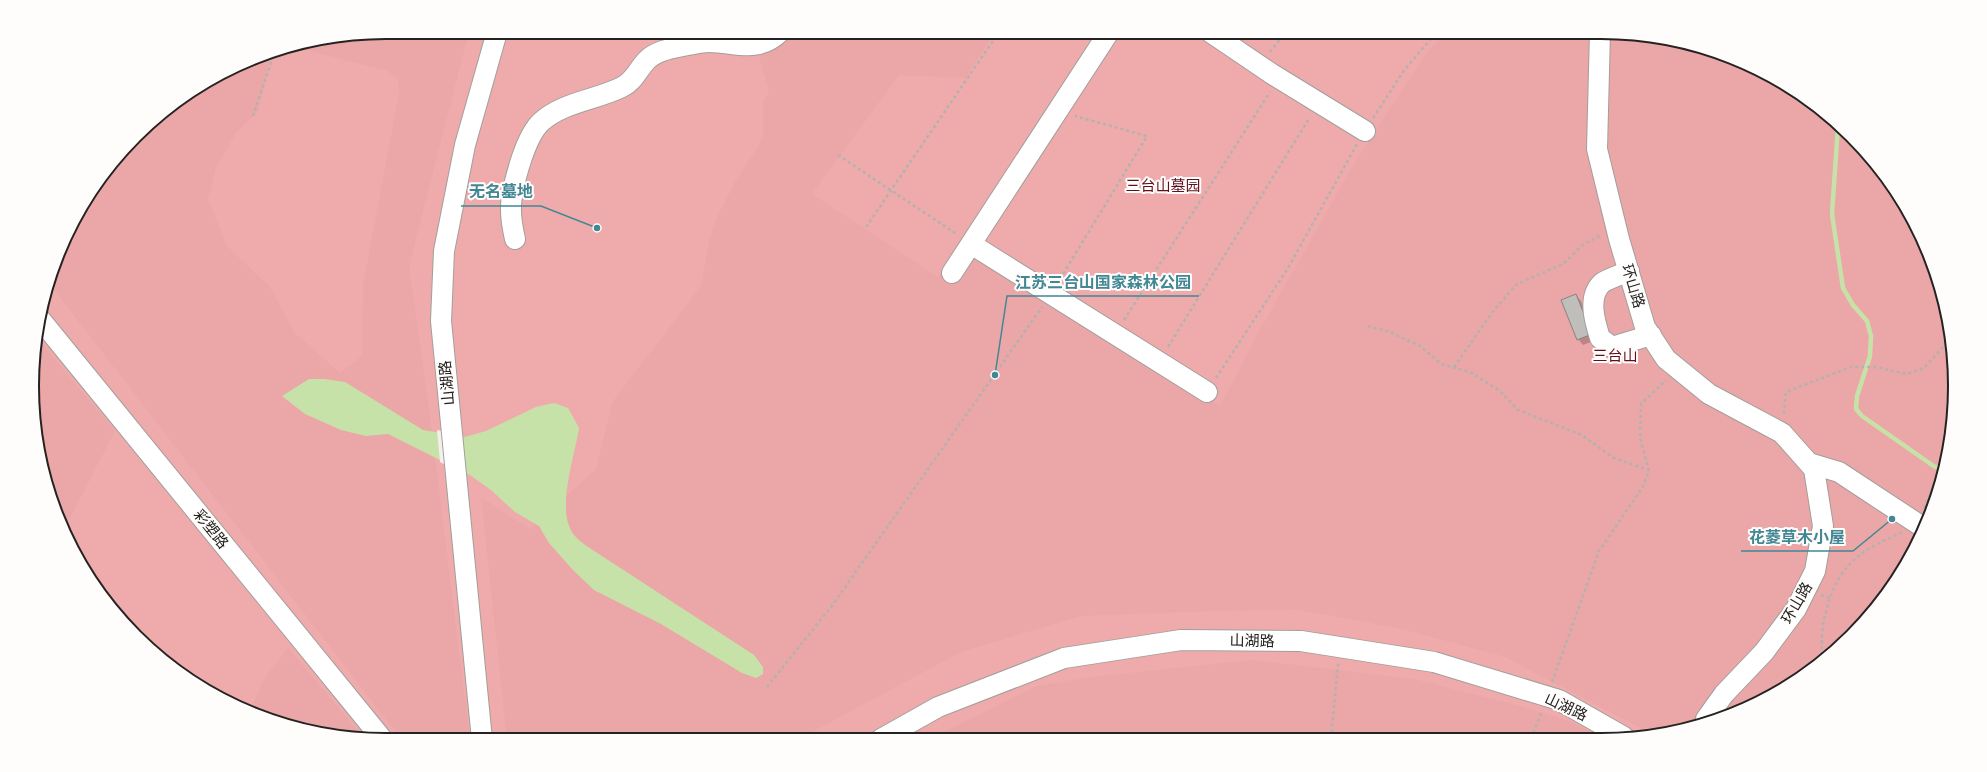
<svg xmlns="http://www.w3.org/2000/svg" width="1987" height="772" font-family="'Titillium Web','Noto Sans SC',sans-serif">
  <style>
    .green { fill: #efabac }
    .forest { fill: #eba6a7 }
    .water { fill: #c7e2a9 }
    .pier { fill: #f3f0ec }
    .shadow { fill: #0003 }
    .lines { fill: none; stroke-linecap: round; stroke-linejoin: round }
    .stream { stroke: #c7e2a9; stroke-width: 4.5 }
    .building { fill: #bfbeba; stroke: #858481 }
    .minor-casing { stroke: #a29f9b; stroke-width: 22 }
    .path { stroke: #b4b1ae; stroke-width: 2.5; stroke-dasharray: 3 3; stroke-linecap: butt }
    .minor { stroke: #fff; stroke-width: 20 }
    .labels { text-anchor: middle; stroke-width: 4; stroke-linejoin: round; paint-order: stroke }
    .park-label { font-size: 15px; fill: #60101c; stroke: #fffdfc }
    .street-label { font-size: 15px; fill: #242322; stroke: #fffdfc }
    .rim { fill: none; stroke: #242322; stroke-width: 2 }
    .leader { fill: none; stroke: #428794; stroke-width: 1.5 }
    .callout-dot { fill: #428794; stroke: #fffdfc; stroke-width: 1.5 }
    .callout-label { font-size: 16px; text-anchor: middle; font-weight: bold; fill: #428794; stroke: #fffdfc; stroke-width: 4; stroke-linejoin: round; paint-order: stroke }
  </style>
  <rect width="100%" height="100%" fill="#f3f0ec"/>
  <!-- green -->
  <path class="green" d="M386 32H1601L1693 44 1758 69 1817 105 1867 153 1908 209 1936 272 1952 340 1954 409 1943 478 1895 582 1835 652 1757 704 1647 737 386 740 294 728 230 704 171 667 92 582 59 521 39 455 35 340 51 272 79 209 153 120 209 79 272 51Z"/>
  <!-- forest -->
  <path class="forest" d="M386 32H469L409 266 429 408 470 740H402L48 282 51 272 79 209 153 120 209 79 272 51 290 48 270 61 258 111 236 133 216 167 208 199 227 246 270 287 294 332 340 373 362 356 363 285 399 93 398 80 388 71 294 47Z
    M752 32H995L965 78 899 75 812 194 938 277 962 241 1220 406 1257 335 1355 162 1426 54 1445 32H1601L1693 44 1758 69 1817 105 1867 153 1908 209 1936 272 1952 340 1954 409 1943 478 1895 582 1866 614 1835 652 1757 704 1654 735 1505 657 1402 629 1300 610 1212 611 1081 616 961 652 799 739 507 740 481 497 530 529 596 469 613 401 701 286 709 241 717 217 736 180 758 147 763 133V103L769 92Z
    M36 337 115 431 64 530 59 521 39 455Z
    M288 648 363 737 294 728 250 711 263 680Z
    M1253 660 1414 679 1520 706 1570 721 1599 737 929 739 1037 686 1090 677Z"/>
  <!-- water -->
  <path class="water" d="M309 379H324L345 382 423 430 465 437 486 431 536 407 554 403 568 408 579 428C575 456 555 511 574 535 577 539 582 542 585 545L754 655 763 667V674L756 678 742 673 661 624 594 590 573 570 549 543 539 526 515 512 491 490 470 475 388 434 366 436 341 430 305 414 282 396Z"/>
  <!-- pier -->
  <path class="pier" d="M437 430 458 434 461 473 440 462Z"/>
  <!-- shadow -->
  <path class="shadow" d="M1576 295 1581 301 1596 340 1583 345 1578 339Z"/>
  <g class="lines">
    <!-- stream -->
    <path class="stream" d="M1838 126 1832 214 1843 288 1853 305 1867 321 1871 336 1870 356 1857 396 1856 409 1862 416 1935 467 1945 468"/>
  </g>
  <!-- building -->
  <path class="building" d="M1576 294 1592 334 1577 340 1561 300Z"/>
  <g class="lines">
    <!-- minor casing -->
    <g class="minor-casing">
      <path id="minor" d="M1210 32 1272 74 1365 131
        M1600 32 1597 149 1619 239 1645 327 1666 359 1709 394 1782 433 1814 469 1823 526 1815 571 1796 609 1764 652 1724 694 1706 719
        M515 239C512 226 509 211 512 197 515 177 526 136 541 122 563 102 596 100 622 87 634 81 637 71 646 61 656 50 674 48 688 45 694 44 702 42 709 42 736 42 757 54 780 32
        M971 244 1207 392
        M1629 271C1621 275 1609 278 1602 283 1587 297 1595 322 1600 338L1612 347 1651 335
        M952 273 1109 32
        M40 319 383 740
        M1809 463 1839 472 1921 526
        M881 739 938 707 1064 658 1181 640 1301 641 1434 662 1559 700 1624 737
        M482 740 441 321 444 251 465 145 497 32"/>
    </g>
    <!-- path -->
    <path class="path" d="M1270 52 1286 32
      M253 116 272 60 273 51
      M1373 118 1405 69 1437 32
      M838 155 958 235
      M866 227 999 32
      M1060 279 1147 136 1075 116
      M1124 320 1270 92
      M1368 326 1390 332 1420 346 1441 364 1470 372 1500 391 1518 410 1582 435 1614 458 1649 470
      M1168 347 1310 117
      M1454 367 1494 310 1517 284 1563 264 1583 245 1601 235
      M1216 378 1288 268 1357 144
      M1784 414 1786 392 1851 367H1876L1907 374 1924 368 1946 344 1952 343
      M1924 508 1947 456
      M1821 595 1830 598
      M1820 661C1823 650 1821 637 1823 625 1829 594 1840 565 1869 549 1879 542 1891 538 1902 532
      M1552 682 1599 551 1642 488 1649 471 1640 438 1641 404 1666 380
      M767 687 831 607 1042 307
      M1529 737 1534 731 1542 711
      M1331 738 1338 664"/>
    <!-- minor -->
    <use href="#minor" class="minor"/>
  </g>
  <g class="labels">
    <!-- park labels -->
    <g class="park-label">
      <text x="1163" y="191">三台山墓园</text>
      <text x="1615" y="361">三台山</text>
    </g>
    <!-- street labels -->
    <g class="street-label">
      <text transform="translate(1633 286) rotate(73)" y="5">环山路</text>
      <text transform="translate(447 383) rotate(-95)" y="5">山湖路</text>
      <text transform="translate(211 529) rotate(51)" y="5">彩塑路</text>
      <text transform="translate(1797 603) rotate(-60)" y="5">环山路</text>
      <text transform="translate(1252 641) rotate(1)" y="5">山湖路</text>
      <text transform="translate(1566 707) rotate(25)" y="5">山湖路</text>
    </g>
  </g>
  <!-- crop -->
  <path d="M0 0H1987V772H0ZM386 39H1601A347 347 0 0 1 1948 386V386A347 347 0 0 1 1601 733H386A347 347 0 0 1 39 386V386A347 347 0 0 1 386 39Z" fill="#fffdfc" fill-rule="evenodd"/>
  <path class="rim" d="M386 39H1601A347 347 0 0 1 1948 386V386A347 347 0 0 1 1601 733H386A347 347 0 0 1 39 386V386A347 347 0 0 1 386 39Z"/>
  <!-- callouts -->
  <path class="leader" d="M597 228L541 206H461M995 375L1007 296H1199M1892 519L1853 551H1741"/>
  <g class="callout-dot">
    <circle cx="597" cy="228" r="4"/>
    <circle cx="995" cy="375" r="4"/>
    <circle cx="1892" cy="519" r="4"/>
  </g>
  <g class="callout-label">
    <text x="501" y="197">无名墓地</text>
    <text x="1103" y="288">江苏三台山国家森林公园</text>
    <text x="1797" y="543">花菱草木小屋</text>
  </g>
</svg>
